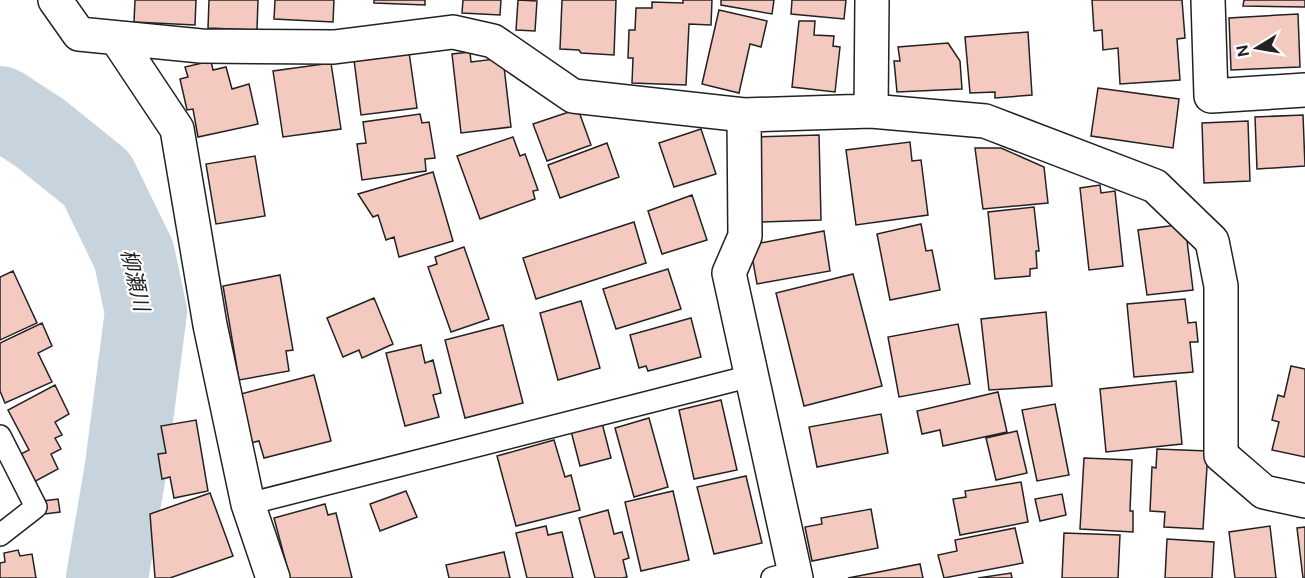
<svg xmlns="http://www.w3.org/2000/svg" width="1305" height="578" font-family="'DM Sans','Noto Sans JP',sans-serif">
  <style>
    .lines { fill: none; stroke-linecap: round; stroke-linejoin: round }
    .river { stroke: #c7d3dd; stroke-width: 82 }
    .building { fill: #f3c9c0; stroke: #222; stroke-width: 1.5 }
    .lane-casing { stroke: #222; stroke-width: 24 }
    .street-casing { stroke: #222; stroke-width: 36 }
    .lane { stroke: #fff; stroke-width: 21 }
    .street { stroke: #fff; stroke-width: 33 }
    .labels { text-anchor: middle; stroke-width: 4.5; stroke-linejoin: round; paint-order: stroke }
    .water-label { font-size: 21px; font-style: italic; fill: #222; stroke: #fff }
  </style>
  <rect width="100%" height="100%" fill="#fff"/>
  <g class="lines">
    <!-- river -->
    <path class="river" d="M0 107 40 133 97 179 134 255 146 312 125 473 107 578"/>
  </g>
  <!-- building -->
  <path class="building" d="M135 0H196L195 25 134 22Z
    M209 0H258L257 30 208 28Z
    M275 0H334L333 22 274 19Z
    M374 0H425V5L374 3Z
    M463 0H501L500 15 462 13Z
    M518 0 537 1 535 31 516 30Z
    M562 0H616L614 55 581 53 579 50 560 49Z
    M683 0H712L711 25 689 24 686 85 632 83 633 58H628L629 30H635L636 8H652V2L683 3Z
    M721 0H774L772 14 721 5Z
    M792 0H846L844 19 791 14Z
    M1092 0H1182L1185 38 1177 39 1180 80 1120 84 1118 48 1103 50 1102 30 1094 31Z
    M1244 0H1305V7L1243 6Z
    M719 10 767 21 761 47 750 44 739 93 702 84Z
    M1298 14 1300 67 1231 70 1229 18Z
    M799 21H815L814 35 834 36 833 46 840 47 835 92 792 87Z
    M1028 32 1032 95 995 98V92L970 93 965 37Z
    M948 43 960 61 962 89 897 92 894 61H900L898 47Z
    M409 52 417 108 361 115 354 60Z
    M470 52 471 62 503 58 511 127 461 133 452 54Z
    M211 61 213 70 226 67 232 89 249 84 258 124 198 137 193 109 187 110 180 79 188 77 185 67Z
    M331 63 341 129 283 137 273 71Z
    M1098 88 1179 99 1173 148 1091 136Z
    M578 109 591 145 547 161 533 124Z
    M420 114 422 123 429 122 435 158 425 159 426 171 362 180 357 144 366 143 363 122Z
    M1303 115 1305 166 1257 169 1255 117Z
    M1248 121 1250 181 1204 183 1202 123Z
    M701 129 716 174 674 187 659 143Z
    M819 135 821 220 760 222 757 137Z
    M513 137 520 156 525 154 538 190 533 191 535 199 480 219 457 156Z
    M910 142 912 161 921 160 928 215 856 225 846 150Z
    M607 143 619 177 560 198 548 165Z
    M975 148H1001L1044 167 1048 203 983 209Z
    M255 156 265 216 216 224 206 164Z
    M433 172 453 241 399 257 394 237 386 240 378 215 373 217 358 194Z
    M1100 185 1101 193 1115 191 1123 266 1089 270 1080 188Z
    M692 195 707 240 662 254 648 211Z
    M1034 207 1039 251H1036L1037 268 1030 269V276L995 279 988 212Z
    M634 222 646 263 536 299 523 258Z
    M921 224 926 251 932 250 940 290 890 300 877 234Z
    M1185 224 1193 290 1147 295 1138 230Z
    M824 231 830 271 757 284 750 245Z
    M464 247 489 319 451 332 428 267 437 264 435 257Z
    M668 269 681 309 616 329 603 289Z
    M13 271 37 323 0 340V277Z
    M853 274 882 386 804 406 776 293Z
    M280 275 293 350 286 351 289 371 239 380 223 286Z
    M374 298 393 344 362 358 359 350 343 357 327 318Z
    M1185 299 1188 323 1196 322 1198 342H1190L1193 372 1134 377 1127 304Z
    M581 301 600 368 558 380 540 313Z
    M1046 312 1052 386 989 390 981 319Z
    M691 318 701 357 648 371 646 366 639 368 630 335Z
    M42 323 52 346 38 353 52 382 5 403 0 391V343Z
    M958 324 970 384 899 397 888 337Z
    M503 325 523 403 465 418 445 340Z
    M421 345 425 363 433 360 441 393 433 395 439 417 405 426 386 353Z
    M1291 366 1305 369V457L1272 450 1279 422 1272 420 1278 395 1284 397Z
    M314 375 331 441 264 458 259 441 250 443 237 395Z
    M1176 381 1182 444 1106 452 1100 389Z
    M55 385 69 414 55 422 62 435 55 438 61 449 51 454 58 469 32 483 17 456 29 450 8 410Z
    M998 392 1007 432 943 446 940 430 922 434 917 411Z
    M721 400 737 470 694 479 679 410Z
    M1055 404 1069 475 1037 481 1022 410Z
    M881 414 888 453 817 467 809 427Z
    M649 418 668 487 634 497 615 428Z
    M196 420 208 491 174 498 170 477 162 479 158 454 166 453 161 426Z
    M602 423 611 458 580 466 571 431Z
    M1017 431 1027 473 996 480 986 438Z
    M554 440 565 477 571 475 580 510 516 526 497 456Z
    M1157 449 1208 451 1203 529 1164 527 1165 512 1150 511 1152 467 1156 468Z
    M1084 458 1132 460 1130 511H1133V532L1080 529Z
    M746 476 762 543 714 554 697 487Z
    M1021 482 1028 522 960 535 953 499 966 497 965 491Z
    M406 491 417 517 380 531 370 504Z
    M673 491 689 560 641 571 625 502Z
    M210 493 233 556 170 578H155L150 514Z
    M1062 494 1066 515 1040 521 1035 499Z
    M58 499 60 512 45 514 43 501Z
    M325 504 328 515 336 513 352 578H290L274 518Z
    M871 509 878 548 812 561 805 527 822 524 821 518Z
    M608 510 614 534 622 532 629 558 623 560 627 577 623 578H595L579 518Z
    M546 526 548 535 562 532 573 578H527L516 533Z
    M1270 526 1276 578H1235L1229 532Z
    M1305 527V578H1303L1297 528Z
    M1015 528 1023 563 944 578 938 555 957 551 955 540Z
    M1064 533 1120 535 1118 578H1062Z
    M1167 539 1214 542 1212 578H1165Z
    M18 550 20 556 32 554 36 578H0V563L5 562 4 553Z
    M504 552 510 578H449L446 565Z
    M920 564 923 578H848Z
    M1011 573 1012 578H978Z"/>
  <g class="lines">
    <!-- lane casing -->
    <g class="lane-casing">
      <path id="lane" d="M0 436 36 507 0 535
        M248 504 751 376
        M772 578 795 572"/>
    </g>
    <!-- street casing -->
    <g class="street-casing">
      <path id="street" d="M55 0 79 34 201 46 334 47 453 32 493 41 573 96 744 115 871 111 985 121 1155 186 1212 241 1221 286V455L1264 492 1305 501
        M1208 0 1211 96 1305 90
        M117 39 177 129 210 325 248 504 273 578
        M871 111 872 0
        M744 115 745 236 729 273 796 578"/>
    </g>
    <!-- lane -->
    <use href="#lane" class="lane"/>
    <!-- street -->
    <use href="#street" class="street"/>
  </g>
  <g class="labels">
    <!-- water labels -->
    <g class="water-label">
      <text transform="translate(135 280) rotate(77)" y="7">柳瀬川</text>
    </g>
  </g>
  <!-- north arrow -->
  <g transform="translate(1257 48) rotate(259)" stroke="#ffffff" stroke-width="4.5" paint-order="stroke">
  <path d="M0-4.5L10 22L0 15L-10 22Z" fill="#222222"/>
  <text y="-9" font-size="16" font-weight="bold" text-anchor="middle" fill="#222222">N</text>
  </g>
</svg>
